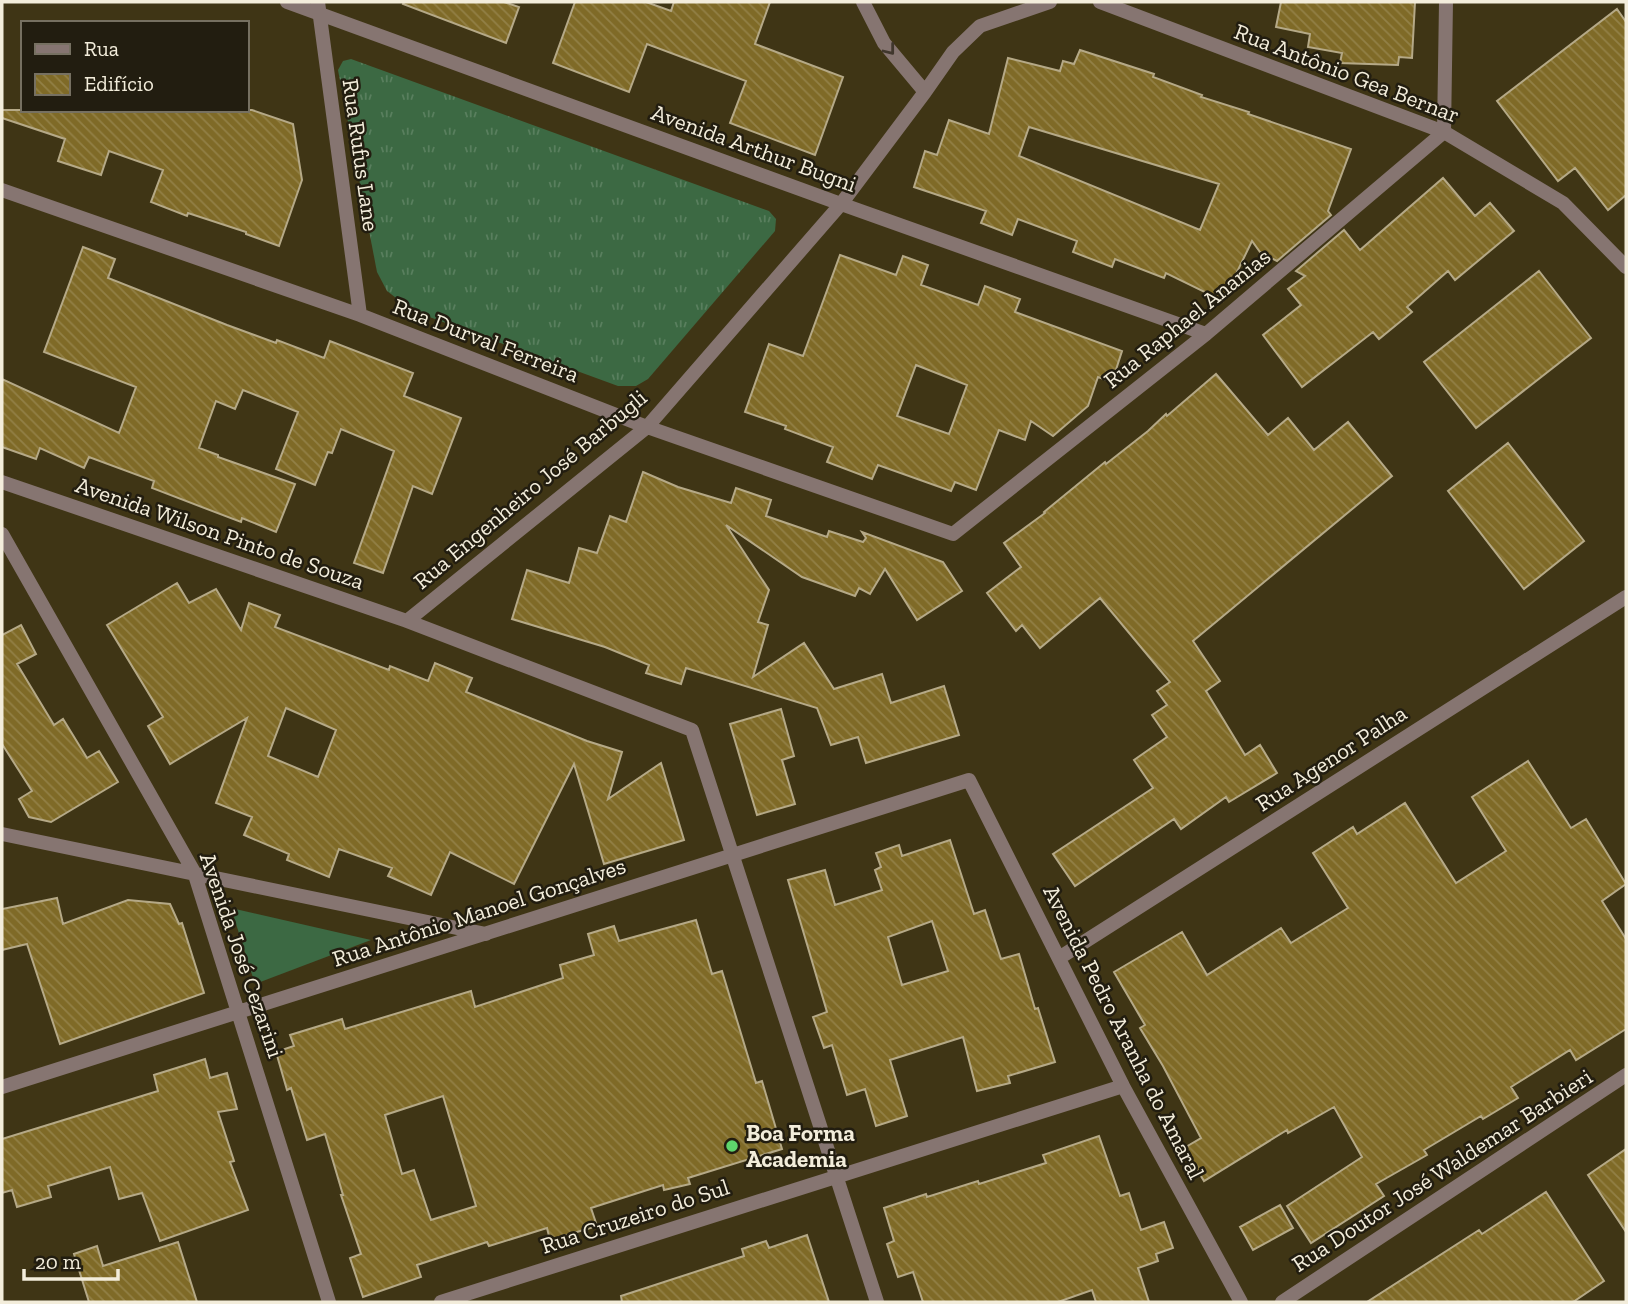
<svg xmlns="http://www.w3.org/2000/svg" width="1628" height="1304" font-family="'Zilla Slab',serif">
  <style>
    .grass { fill: url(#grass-tufts) }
    .park { fill: #3c6943 }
    .building { fill: url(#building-back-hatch); stroke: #b5a987; stroke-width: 2; fill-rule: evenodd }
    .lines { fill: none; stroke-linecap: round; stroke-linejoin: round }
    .street { stroke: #867571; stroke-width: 14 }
    .oneway { stroke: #40372d }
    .poi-dot { fill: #5ed56c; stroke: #221d10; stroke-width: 2.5 }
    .labels { text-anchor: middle; stroke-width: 5; stroke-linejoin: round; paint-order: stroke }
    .street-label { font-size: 23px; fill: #f3eddb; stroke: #221d10 }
    .poi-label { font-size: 23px; font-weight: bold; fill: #f3eddb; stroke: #221d10; text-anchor: start }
  </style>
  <defs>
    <pattern id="grass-tufts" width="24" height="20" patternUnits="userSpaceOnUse" patternTransform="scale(1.75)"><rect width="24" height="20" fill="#3c6943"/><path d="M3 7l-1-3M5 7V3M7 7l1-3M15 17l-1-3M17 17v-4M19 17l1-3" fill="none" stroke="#597f5e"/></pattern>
    <pattern id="building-back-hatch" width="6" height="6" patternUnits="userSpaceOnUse" patternTransform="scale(1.75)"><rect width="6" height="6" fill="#7f6a27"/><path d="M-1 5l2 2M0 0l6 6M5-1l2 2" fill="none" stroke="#928046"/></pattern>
  </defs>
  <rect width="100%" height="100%" fill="#3f3515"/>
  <!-- grass -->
  <path class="grass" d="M351 59 769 211 776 219 775 231 648 379 636 386H618L413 311 387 291 377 272 338 70 343 61Z"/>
  <!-- park -->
  <path class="park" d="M231 908 371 940 255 984Z"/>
  <!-- building -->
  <path class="building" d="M404 2H504L519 7 506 43 403 4Z
    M575 2H646L671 11 674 2H770L755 44 843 77 815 155 730 123 746 81 647 44 629 92 553 63Z
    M1281 2H1415L1412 58 1399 57 1398 65 1340 63 1342 53 1308 47 1310 34 1276 27Z
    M1617 9 1626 22V195L1608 210 1575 168 1558 181 1497 101Z
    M1080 50 1154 74 1153 77 1202 95 1201 97 1249 112 1248 114 1351 149 1328 211 1331 215 1277 261 1260 252 1252 241 1223 301 1166 273 1164 278 1115 259 1112 267 1073 252 1077 241 1018 219 1012 235 981 223 986 211 914 187 925 151 937 155 949 120 989 134 1008 58 1060 71 1063 61 1074 64ZM1029 127 1219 184 1200 230 1019 156Z
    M2 110H252L293 124 302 180 279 246 246 234V232L188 213 187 216 151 202 163 170 109 151 101 175 58 161 65 139 2 118Z
    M1443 178 1475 216 1490 203 1514 231 1455 280 1448 271 1407 307 1412 312 1379 339 1373 332 1302 387 1263 335 1301 305 1288 289 1305 276 1296 271 1344 230 1360 250Z
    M83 247 115 259 108 278 227 325 276 343 277 340 324 358 330 341 413 373 404 396 461 418 432 494 413 486 383 573 354 563 394 451 341 429 332 453 328 452 315 485 276 469 298 412 243 390 235 409 216 401 199 448 218 455V457L295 484 276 532 242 518 241 522 152 488 154 481 89 457 84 468 40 448 36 459 2 447V379L119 433 136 387 44 352Z
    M840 255 896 275 903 256 928 265 921 285 978 305 985 286 1020 299 1015 312 1122 351 1112 382 1098 377 1088 406 1053 436 1031 421 1025 440 999 430 976 490 955 482 951 491 878 465 872 479 827 462 833 447 785 429 786 426 745 412 769 344 803 356ZM916 365 967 385 949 434 897 416Z
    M1539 271 1591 338 1476 428 1424 362Z
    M1216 374 1268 435 1288 418 1314 450 1348 422 1392 476 1193 641 1220 681 1206 691 1245 755 1260 745 1277 773 1229 802 1226 797 1181 829 1174 819 1075 886 1053 854 1153 788 1134 760 1167 737 1152 715 1167 705 1157 691 1170 682 1100 598 1040 648 1022 625 1016 631 987 593 1021 567 1004 543 1045 513 1044 512 1105 462 1106 464 1148 431 1166 414 1167 416Z
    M1508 443 1584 541 1524 589 1448 491Z
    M643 472 678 487 731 503 736 488 771 500 766 516 827 537 829 531 863 542 866 538 862 532 943 562 962 591 917 620 885 569 870 594 859 588 855 596 802 577 726 525 769 590 758 622 768 625 753 677 804 643 834 689 882 674 891 703 944 686 959 735 866 763 858 737 831 745 817 708 686 668 681 684 646 673 649 665 605 647 512 619 527 570 569 583 579 548 597 553 610 516 626 522Z
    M177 583 189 603 216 589 241 630 249 603 280 615 275 627 389 670 390 666 428 681 435 663 472 678 466 692 587 741 622 752 608 799 661 763 684 840 604 864 574 764 514 884 450 852 431 895 388 876 392 868 339 849 329 877 287 860 289 854 244 835 252 817 216 803 247 718 170 764 148 726 163 717 107 625ZM286 708 336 730 318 777 268 756Z
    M21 625 36 654 17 664 54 725 63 719 87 758 99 751 118 782 51 822 29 817 19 799 32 791 2 744V635Z
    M781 709 794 756 782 760 795 804 757 815 730 724Z
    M1528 761 1571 828 1586 819 1626 884 1602 901 1626 939V1029L1576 1060 1570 1050 1511 1087 1518 1098 1483 1119 1481 1116 1424 1150 1427 1155 1376 1184 1384 1196 1311 1243 1287 1206 1362 1157 1334 1107 1288 1133 1287 1130 1204 1181 1184 1148 1201 1138 1163 1066 1140 1028 1145 1025 1114 972 1182 932 1207 975 1281 928 1291 943 1348 908 1313 853 1353 827 1357 834 1405 803 1456 883 1506 851 1472 797Z
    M950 840 974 914 985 910 1001 959 1019 954 1035 1009 1038 1008 1055 1062 1008 1076 1010 1083 977 1091 963 1037 890 1060 907 1116 876 1126 865 1089 847 1095 832 1045 824 1048 813 1017 827 1012 788 880 825 870 835 905 882 890 875 870 881 867 876 853 899 845 902 856ZM932 921 948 971 902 985 888 937Z
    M57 898 63 924 128 900 170 904 179 924 182 923 204 993 60 1044 27 944 2 950V909Z
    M696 920 712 974 722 971 756 1083 762 1081 782 1149 688 1178 690 1184 664 1190 663 1185 591 1208 597 1226 550 1240 547 1228 489 1246 487 1242 417 1265 421 1277 363 1297 350 1258 361 1254 341 1195H343L325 1134 307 1140 291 1088 287 1090 276 1052 294 1046 290 1035 342 1019 345 1029 471 991 475 1007 563 978 560 965 594 955 588 934 614 926 619 941ZM443 1096 476 1206 431 1220 414 1170 402 1174 385 1115Z
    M205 1059 210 1078 227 1073 237 1109 218 1112 234 1161 230 1162 248 1210 160 1241 142 1193 119 1199 110 1167 48 1186 51 1197 17 1207 12 1190 2 1193V1139L158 1091 154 1075Z
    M1099 1136 1120 1196 1129 1193 1141 1230 1164 1222 1173 1248 1156 1254 1158 1261 1138 1268 1149 1302H1096L1092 1290 1058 1302H923L913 1272 898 1277 887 1244 894 1241 884 1208 926 1194 927 1197 978 1181 979 1184 1046 1163 1043 1155Z
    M1626 1149V1232L1588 1175Z
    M1546 1192 1604 1281 1573 1302H1367L1479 1230 1482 1234Z
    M1280 1205 1293 1228 1253 1250 1240 1227Z
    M807 1235 829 1302H622L621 1296 744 1256 742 1249 766 1241 769 1248Z
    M178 1242 197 1302H89L74 1254 97 1246 103 1266Z"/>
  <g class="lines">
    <!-- street -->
    <path class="street" d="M287 2 841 204 1206 334
      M318 2 360 315
      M863 2 884 43 925 92
      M1100 2 1444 132 1563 203 1626 267
      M2 190 360 315 647 427 953 534 1206 334 1444 132 1446 2
      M2 482 407 621 692 730 877 1302
      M2 534 194 872 329 1302
      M407 621 647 427 841 204 925 92 953 52 980 26 1050 2
      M2 834 486 934
      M1059 958 1626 597
      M2 1087 969 780 1123 1086 1241 1302
      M441 1302 1123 1086
      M1282 1302 1626 1075"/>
  </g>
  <!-- one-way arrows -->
  <defs><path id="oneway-chevron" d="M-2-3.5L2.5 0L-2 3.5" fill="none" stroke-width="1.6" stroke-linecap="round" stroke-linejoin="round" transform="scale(1.75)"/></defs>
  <use class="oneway" href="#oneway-chevron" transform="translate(890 50) rotate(52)"/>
  <!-- markers -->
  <circle class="poi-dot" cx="732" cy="1146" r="7"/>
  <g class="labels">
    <!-- street labels -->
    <g class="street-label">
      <text transform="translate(1347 73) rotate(21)" y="8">Rua Antônio Gea Bernar</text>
      <text transform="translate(754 148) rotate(20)" y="8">Avenida Arthur Bugni</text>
      <text transform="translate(361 155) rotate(82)" y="8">Rua Rufus Lane</text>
      <text transform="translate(1187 318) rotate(-39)" y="8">Rua Raphael Ananias</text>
      <text transform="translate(486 340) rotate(21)" y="8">Rua Durval Ferreira</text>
      <text transform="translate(530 489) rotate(-40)" y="8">Rua Engenheiro José Barbugli</text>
      <text transform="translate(220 533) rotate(19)" y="8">Avenida Wilson Pinto de Souza</text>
      <text transform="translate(1331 758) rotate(-33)" y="8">Rua Agenor Palha</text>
      <text transform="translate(479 912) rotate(-18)" y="8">Rua Antônio Manoel Gonçalves</text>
      <text transform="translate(242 955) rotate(71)" y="8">Avenida José Cezarini</text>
      <text transform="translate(1124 1032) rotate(63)" y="8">Avenida Pedro Aranha do Amaral</text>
      <text transform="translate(1442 1170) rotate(-33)" y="8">Rua Doutor José Waldemar Barbieri</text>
      <text transform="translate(635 1216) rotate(-18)" y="8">Rua Cruzeiro do Sul</text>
    </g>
    <!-- poi labels -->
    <g class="poi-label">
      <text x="746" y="1141">Boa Forma<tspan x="746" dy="26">Academia</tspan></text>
    </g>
  </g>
  <!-- border -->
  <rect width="1628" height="1304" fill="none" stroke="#f3eddb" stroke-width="7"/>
  <!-- legend -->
  <rect x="21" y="21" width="228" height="91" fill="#221d10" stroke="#767061" stroke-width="2"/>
  <rect x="35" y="44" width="35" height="10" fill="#867571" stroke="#767061" stroke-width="2"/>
  <text x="84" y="56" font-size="21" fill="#f3eddb">Rua</text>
  <rect x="35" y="74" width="35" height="21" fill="url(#building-back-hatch)" stroke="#767061" stroke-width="2"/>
  <text x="84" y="91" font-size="21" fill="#f3eddb">Edifício</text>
  <!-- scale -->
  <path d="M24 1269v10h94v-10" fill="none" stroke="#f3eddb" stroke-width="3.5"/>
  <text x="35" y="1269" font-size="21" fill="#f3eddb" stroke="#221d10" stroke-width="5" paint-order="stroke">20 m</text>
</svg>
